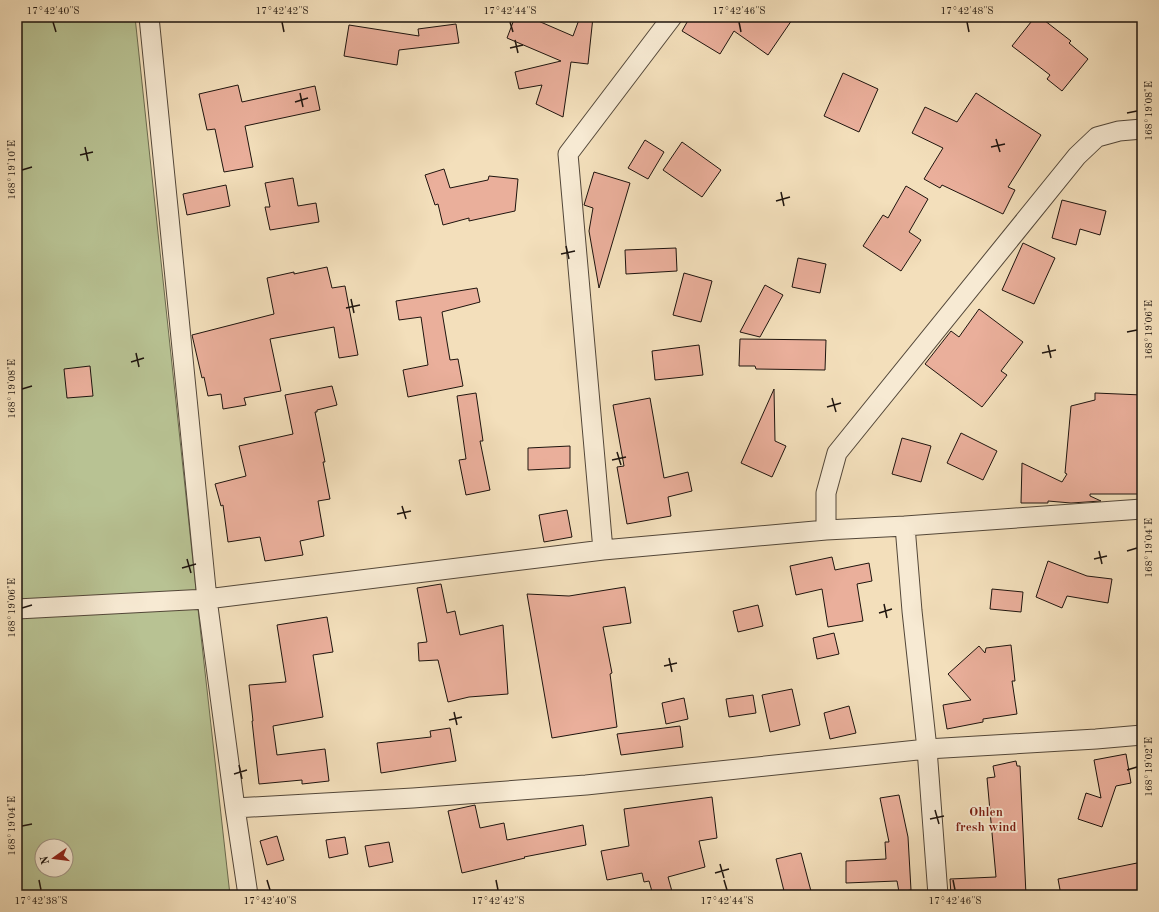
<svg xmlns="http://www.w3.org/2000/svg" width="1159" height="912" font-family="'Old Standard TT',serif">
  <style>
    .green { fill: #b8c293; stroke: #6b6b50; fill-rule: evenodd }
    .building { fill: #eaaf9b; stroke: #1e140e }
    .lines { fill: none; stroke-linecap: round; stroke-linejoin: round }
    .street-casing { stroke: #534739; stroke-width: 21 }
    .street { stroke: #f7ead3; stroke-width: 19 }
    .ticks { fill: none; stroke: #1e140e; stroke-width: 1.5 }
    .labels { text-anchor: middle; stroke-width: 3.5; stroke-linejoin: round; paint-order: stroke }
    .neighbourhood-label { font-size: 13px; font-weight: bold; fill: #7a1f14; stroke: #f7ead3 }
    .neatline { fill: none; stroke: #1e140e; stroke-width: 1.5 }
    .ticks-label { font-size: 10px; text-anchor: middle; fill: #1e140e }
  </style>
  <rect width="100%" height="100%" fill="#f3dfbb"/>
  <filter id="stains"><feTurbulence type="fractalNoise" baseFrequency=".005" numOctaves="4"/><feColorMatrix values="0 0 0 0 .2 0 0 0 0 .09 0 0 0 0 .02 0 0 0 .5 -.17"/></filter>
  <radialGradient id="worn" r=".72"><stop offset=".6" stop-color="#630" stop-opacity="0"/><stop offset="1" stop-color="#630" stop-opacity=".3"/></radialGradient>
  <!-- green -->
  <path class="green" d="M17 17H135L199 618 230 895H17ZM42 846H66V870H42Z"/>
  <!-- building -->
  <path class="building" d="M515 17H529L573 36 580 17H593L588 64 571 62 563 117 536 104 542 85 519 89 515 72 561 61 507 38Z
    M690 17H794L768 55 734 31 720 54 682 31Z
    M1035 17H1040L1071 41 1069 43 1088 59 1062 91 1047 79 1050 75 1012 46Z
    M456 24 459 43 399 50 397 65 344 56 349 25 419 36 418 29Z
    M843 73 878 89 859 132 824 116Z
    M238 85 242 102 315 86 320 110 245 126 253 167 224 172 215 129 207 130 199 94Z
    M976 93 1041 135 1008 187 1015 190 1003 214 942 185 940 188 924 179 943 148 912 133 925 107 957 122Z
    M645 140 664 152 648 179 628 168Z
    M682 142 721 170 702 197 663 170Z
    M444 169 450 188 488 180 489 176 518 179 515 211 469 221V218L443 225 438 204 435 205 425 175Z
    M594 172 630 183 599 288 589 231 593 208 584 205Z
    M293 178 298 206 316 203 319 222 270 230 265 207H270L265 183Z
    M226 185 230 206 187 215 183 194Z
    M906 186 928 199 909 232 921 240 901 271 863 246 883 215 888 218Z
    M1062 200 1106 211 1100 235 1080 229 1076 245 1052 238Z
    M1023 243 1055 258 1034 304 1002 290Z
    M676 248 677 271 626 274 625 250Z
    M798 258 826 264 820 293 792 287Z
    M327 267 332 288 345 286 358 355 339 358 334 327 270 339 281 391 244 398 246 405 223 409 221 394 208 396 204 377 202 378 192 335 274 314 267 278 294 272V274Z
    M684 273 712 281 701 322 673 315Z
    M765 285 783 295 760 337 740 332Z
    M477 288 480 302 442 312 450 360 458 359 463 386 408 397 403 370 428 365 421 317 399 320 396 301Z
    M979 309 1023 342 1001 371 1007 375 982 407 925 364 951 331 959 337Z
    M740 339 826 340 825 370 756 369 755 366H739Z
    M699 345 703 375 655 380 652 351Z
    M90 366 93 396 67 398 64 369Z
    M332 386 337 405 317 410V412H315L325 462H323L330 499 318 501 324 536 300 541 303 555 265 561 260 537 228 542 223 505 221 506 215 484 246 476 239 446 293 434 285 395Z
    M774 389 775 441 786 446 772 477 741 463Z
    M476 393 483 441H480L490 490 466 495 459 460 466 459 457 396Z
    M1095 393 1142 395 1141 440H1142V494H1090V496L1101 501 1071 503 1048 501V503H1021L1022 463 1062 482 1067 474 1065 473 1071 406 1095 400Z
    M650 398 664 478 688 472 692 491 668 497 671 516 627 524 617 467 624 466 613 405Z
    M961 433 997 451 983 480 947 463Z
    M902 438 931 446 921 482 892 474Z
    M570 446V468L528 470V448Z
    M567 510 572 537 544 542 539 515Z
    M832 557 835 570 869 563 872 581 857 584 863 621 828 627 822 589 796 595 790 566Z
    M1048 561 1087 576 1112 579 1108 603 1067 596 1062 608 1036 597Z
    M441 584 447 613 455 611 460 635 503 625 508 694 469 697 448 702 438 660 419 661 418 643 427 642 417 588Z
    M625 587 631 623 603 627 612 673 610 674 617 727 552 738 527 594 569 596Z
    M992 589 1023 592 1021 612 990 609Z
    M758 605 763 626 738 632 733 611Z
    M327 617 333 652 313 655 323 717 273 726 277 755 325 749 329 781 302 784V780L259 784 252 721H253L249 685 286 682 277 625Z
    M834 633 839 654 817 659 813 638Z
    M1011 645 1015 681H1012L1017 714 983 719V722L947 729 943 705 971 700 948 674 979 646 985 653 986 648Z
    M792 689 800 725 770 732 762 695Z
    M753 695 756 713 729 717 726 699Z
    M684 698 688 719 666 724 662 703Z
    M849 706 856 733 830 739 824 713Z
    M680 726 683 747 621 755 617 734Z
    M450 728 456 761 381 773 377 743 431 737 430 731Z
    M1126 754 1131 783 1116 786 1102 827 1078 819 1086 793 1101 798 1094 760Z
    M1016 761 1017 766H1020L1026 895H951L950 879 996 877 987 778 995 777 993 766Z
    M899 795 908 837 911 890 899 892 897 881 846 883V861L886 859 885 842H889L880 798Z
    M712 797 717 838 699 841 705 867 668 877 673 895H653L649 881 644 882 642 873 607 880 601 851 629 846 624 809Z
    M475 805 480 828 504 823 507 840 583 825 586 845 524 857 525 858 462 873 448 811Z
    M277 836 284 860 267 865 260 841Z
    M345 837 348 854 329 858 326 840Z
    M389 842 393 862 369 867 365 846Z
    M801 853 812 895H785L776 859Z
    M1142 862V895H1061L1058 879Z"/>
  <g class="lines">
    <!-- street casing -->
    <g class="street-casing">
      <path id="street" d="M149 17 207 599 235 808 248 895
        M905 526 912 611 927 749 938 895
        M826 530V493L837 453 1077 156 1097 137 1119 131 1142 129
        M603 550 568 154 672 17
        M17 609 207 599 603 550 826 530 905 526 1142 509
        M235 808 413 798 586 785 927 749 1096 739 1142 735"/>
    </g>
    <!-- street -->
    <use href="#street" class="street"/>
  </g>
  <!-- ticks -->
  <path class="ticks" d="M53 22 56 32M282 22 284 32M510 22 513 32M739 22 741 32M967 22 969 32M515 40 518 53M510 48 523 45M300 93 303 107M295 102 308 98M1127 113 1137 111M996 139 1000 152M85 147 88 161M991 147 1005 144M80 155 93 152M22 170 32 167M781 192 784 206M776 201 790 197M566 246 569 259M561 254 575 251M351 299 354 313M346 308 360 305M1127 332 1137 330M1048 345 1051 358M136 353 139 367M1042 353 1056 350M131 362 144 358M22 389 32 386M832 398 836 412M827 407 841 403M617 452 621 465M612 460 626 457M402 506 406 519M397 514 411 511M1099 551 1102 564M1127 551 1137 548M187 559 191 573M1094 559 1107 556M182 568 196 564M884 604 887 618M22 608 32 605M879 613 892 609M669 658 672 672M664 666 677 663M454 712 457 725M449 720 462 717M239 765 242 779M1127 770 1137 767M234 774 247 770M935 810 939 824M930 819 944 816M22 826 32 824M720 864 724 878M715 873 729 869M39 880 41 890M267 880 270 890M496 880 498 890M724 880 727 890M953 880 955 890"/>
  <g class="labels">
    <!-- neighbourhood labels -->
    <g class="neighbourhood-label">
      <text x="986" y="816">Ohlen<tspan x="986" dy="15">fresh wind</tspan></text>
    </g>
  </g>
  <!-- margin -->
  <rect width="1159" height="912" fill="none" stroke="#f3dfbb" stroke-width="44"/>
  <!-- north arrow -->
  <g transform="translate(54 858) rotate(256)"><circle r="19" fill="#f7ead3" stroke="#a09484"/>
  <path d="M0-3L7 15L0 10L-7 15Z" fill="#8f2418"/>
  <text y="-6" font-size="11" font-weight="bold" text-anchor="middle" fill="#1e140e">N</text>
  </g>
  <rect x="22" y="22" width="1115" height="868" class="neatline"/>
  <g class="ticks-label">
    <text x="53" y="14">17°42'40"S</text>
    <text x="282" y="14">17°42'42"S</text>
    <text x="510" y="14">17°42'44"S</text>
    <text x="739" y="14">17°42'46"S</text>
    <text x="967" y="14">17°42'48"S</text>
    <text transform="translate(1148 111) rotate(-90)" y="4">168°19'08"E</text>
    <text transform="translate(11 170) rotate(-90)" y="4">168°19'10"E</text>
    <text transform="translate(1148 330) rotate(-90)" y="4">168°19'06"E</text>
    <text transform="translate(11 389) rotate(-90)" y="4">168°19'08"E</text>
    <text transform="translate(1148 548) rotate(-90)" y="4">168°19'04"E</text>
    <text transform="translate(11 608) rotate(-90)" y="4">168°19'06"E</text>
    <text transform="translate(1148 767) rotate(-90)" y="4">168°19'02"E</text>
    <text transform="translate(11 826) rotate(-90)" y="4">168°19'04"E</text>
    <text x="41" y="904">17°42'38"S</text>
    <text x="270" y="904">17°42'40"S</text>
    <text x="498" y="904">17°42'42"S</text>
    <text x="727" y="904">17°42'44"S</text>
    <text x="955" y="904">17°42'46"S</text>
  </g>
  <rect width="100%" height="100%" filter="url(#stains)"/>
  <rect width="100%" height="100%" fill="url(#worn)"/>
</svg>
